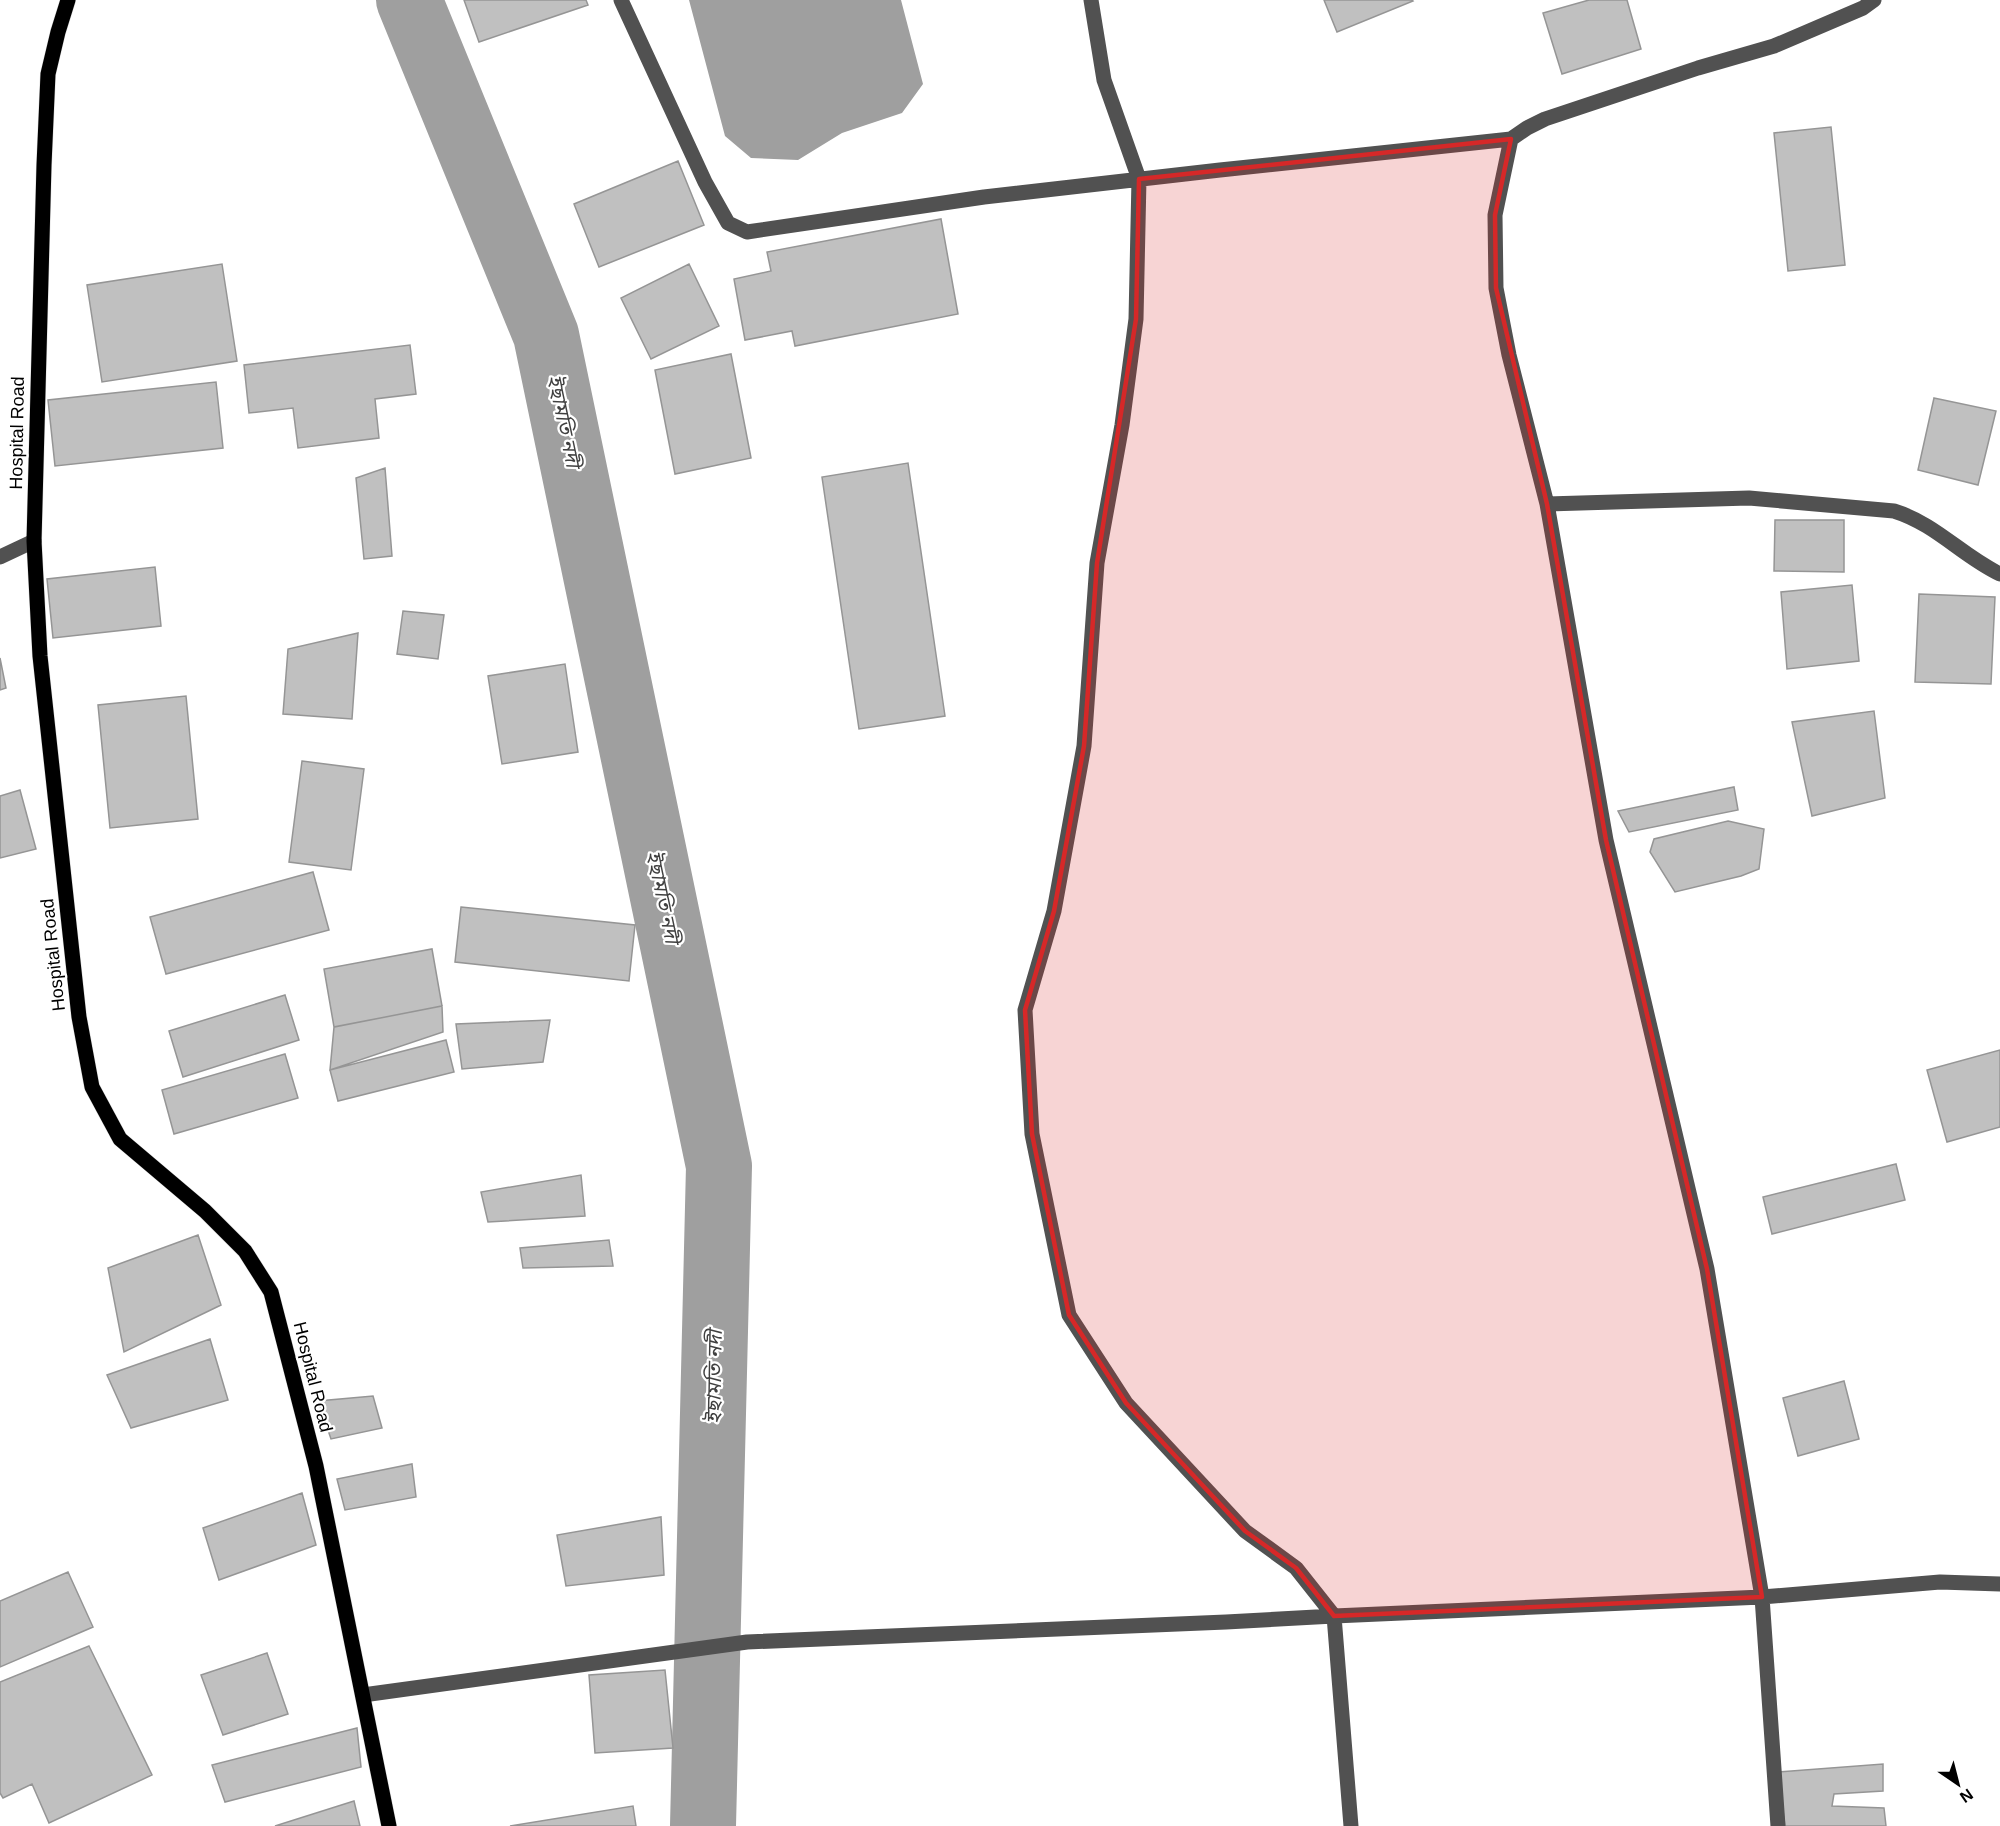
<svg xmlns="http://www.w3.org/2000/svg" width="2000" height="1826" font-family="Arial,'Noto Sans Bengali',sans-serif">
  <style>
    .water { fill: #9f9f9f }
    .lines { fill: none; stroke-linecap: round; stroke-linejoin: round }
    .river { stroke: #9f9f9f; stroke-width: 66 }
    .building { fill: #c0c0c0; stroke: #959595; stroke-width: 1.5 }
    .major-casing { stroke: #dbdbdb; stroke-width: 16 }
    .minor { stroke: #515151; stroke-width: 15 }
    .major { stroke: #000; stroke-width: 15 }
    .marked { fill: #d62828; fill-opacity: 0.2; stroke: #d62828; stroke-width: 4.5; stroke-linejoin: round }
    .labels { text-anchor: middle; stroke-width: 4.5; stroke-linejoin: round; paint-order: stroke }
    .street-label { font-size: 18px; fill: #000; stroke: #fff }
    .water-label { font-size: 20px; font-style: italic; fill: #404040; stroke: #fff }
  </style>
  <rect width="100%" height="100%" fill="#fff"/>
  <!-- water -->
  <path class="water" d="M689 0H901L923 84 902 113 842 133 798 160 751 158 725 136Z"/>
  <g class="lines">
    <!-- river -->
    <path class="river" d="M409 0 546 335 719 1166 703 1826"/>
  </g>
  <!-- building -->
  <path class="building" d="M464 0H586L588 5 479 42Z
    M1324 0H1412L1413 1 1337 32Z
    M1589 0H1627L1641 49 1562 74 1543 13Z
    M1831 127 1845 265 1788 271 1774 133Z
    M678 161 704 225 599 267 574 204Z
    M941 219 958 314 795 346 792 331 745 340 734 279 771 271 767 252Z
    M222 264 237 361 102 382 87 285Z
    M689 264 719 326 651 359 621 298Z
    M410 345 416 394 375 399 379 438 298 448 293 408 249 413 244 365Z
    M731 354 751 458 675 474 655 370Z
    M216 382 223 448 55 466 48 400Z
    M1934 398 1996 411 1978 485 1918 470Z
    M908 463 945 716 859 729 822 477Z
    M385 468 392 556 364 559 356 478Z
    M1775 520H1844V572L1774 571Z
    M155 567 161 626 53 638 47 579Z
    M1852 585 1859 661 1787 669 1781 592Z
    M1919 594 1995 597 1991 684 1915 682Z
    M403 611 444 615 438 659 397 654Z
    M358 633 352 719 283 714 288 649Z
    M0 658 6 688 0 690Z
    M565 664 578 752 502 764 488 676Z
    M186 696 198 819 110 828 98 705Z
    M1874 711 1885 798 1812 816 1792 722Z
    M302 761 364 769 351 870 289 862Z
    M1734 787 1738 810 1629 832 1618 811Z
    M20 790 36 849 0 858V796Z
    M1728 821 1764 829 1759 869 1741 876 1675 892 1650 852 1654 839Z
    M313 872 329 930 166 974 150 917Z
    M461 907 635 925 629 981 455 962Z
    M432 949 442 1006 334 1027 324 969Z
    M285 995 299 1040 183 1077 169 1031Z
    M442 1006 443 1032 330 1070 334 1027Z
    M550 1020 543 1062 462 1069 456 1024Z
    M446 1040 454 1072 338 1101 330 1070Z
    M2000 1050V1127L1947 1142 1927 1070Z
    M285 1054 298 1098 174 1134 162 1090Z
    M1896 1164 1905 1200 1772 1234 1763 1197Z
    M581 1175 585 1216 488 1222 481 1192Z
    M198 1235 221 1305 124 1352 108 1268Z
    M609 1240 613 1266 523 1268 520 1248Z
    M210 1339 228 1400 131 1428 107 1375Z
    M1844 1381 1859 1439 1798 1456 1783 1398Z
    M373 1396 382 1428 331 1439 318 1401Z
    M412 1464 416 1497 345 1510 337 1479Z
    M302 1493 316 1545 219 1580 203 1528Z
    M661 1517 664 1575 566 1586 557 1535Z
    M68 1572 93 1627 0 1667V1601Z
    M89 1646 152 1775 49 1823 32 1784 3 1798 0 1793V1682Z
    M267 1653 288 1714 223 1735 201 1675Z
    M665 1670 673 1748 595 1753 589 1675Z
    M357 1728 361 1767 225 1802 212 1765Z
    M1883 1764V1791L1834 1794 1832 1806 1884 1808 1886 1826H1785L1778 1772Z
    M354 1801 360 1826H275Z
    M633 1806 636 1826H510Z"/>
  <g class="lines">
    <!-- major casing -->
    <g class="major-casing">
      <path id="major" d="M68 0 58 32 48 74 44 165 34 541 40 656 79 1017 92 1087 120 1139 205 1211 245 1251 271 1292 316 1466 389 1826"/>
    </g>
    <!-- minor -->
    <path class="minor" d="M621 0 705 182 728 223 747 232 984 197 1220 170 1511 139
      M1091 0 1104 80 1139 179 1136 319 1122 425 1097 563 1084 746 1054 911 1025 1010 1032 1134 1069 1315 1126 1403 1245 1531 1296 1568 1334 1616 1351 1826
      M1547 504 1749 498 1894 511C1936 524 1962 556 2000 574
      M0 557 34 541
      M363 1695 747 1642 1226 1622 1334 1616 1762 1597 1940 1582 2000 1584
      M1778 1826 1762 1597 1707 1269 1606 840 1547 504 1509 355 1496 288 1495 215 1511 139 1527 128 1545 119 1698 68 1774 46 1863 8 1874 0"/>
    <!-- major -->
    <use href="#major" class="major"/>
  </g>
  <!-- marked area -->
  <path class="marked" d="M1511 139 1495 215 1496 288 1547 504 1606 840 1707 1269 1762 1597 1334 1616 1296 1568 1245 1531 1126 1403 1069 1315 1032 1134 1025 1010 1054 911 1084 746 1097 563 1136 319 1139 179Z"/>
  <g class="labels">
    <!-- street labels -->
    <g class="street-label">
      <text transform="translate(17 433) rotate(-89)" y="6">Hospital Road</text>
      <text transform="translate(53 955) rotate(-96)" y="6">Hospital Road</text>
      <text transform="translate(313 1377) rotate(76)" y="6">Hospital Road</text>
    </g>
    <!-- water labels -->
    <g class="water-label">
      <text transform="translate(564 421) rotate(78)" y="7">ইছামতি নদী</text>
      <text transform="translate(663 897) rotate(78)" y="7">ইছামতি নদী</text>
      <text transform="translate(714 1377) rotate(-89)" y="7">ইছামতি নদী</text>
    </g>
  </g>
  <!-- north arrow -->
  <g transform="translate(1958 1784) rotate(145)" stroke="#ffffff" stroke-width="4.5" paint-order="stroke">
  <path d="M0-4.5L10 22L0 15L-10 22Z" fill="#000000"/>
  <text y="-9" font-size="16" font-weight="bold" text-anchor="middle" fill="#000000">N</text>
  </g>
</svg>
